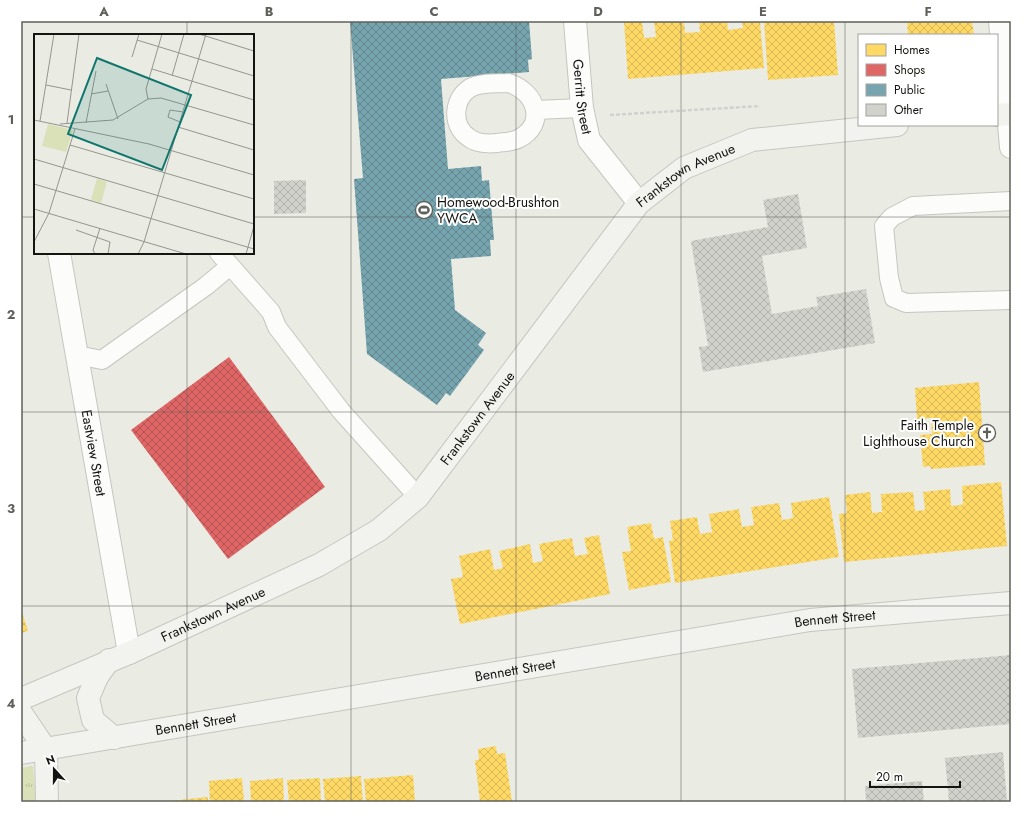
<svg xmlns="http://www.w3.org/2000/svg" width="1032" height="823" font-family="Jost,sans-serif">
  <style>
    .grass { fill: url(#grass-tufts) }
    .homes { fill: url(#homes-cross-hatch) }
    .shops { fill: url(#shops-cross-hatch) }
    .public { fill: url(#public-cross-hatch) }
    .building { fill: url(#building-cross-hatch) }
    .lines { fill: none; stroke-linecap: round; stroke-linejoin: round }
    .lane-casing { stroke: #c4c6bf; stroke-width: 20 }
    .street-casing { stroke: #c4c6bf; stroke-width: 24 }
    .secondary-casing { stroke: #c4c6bf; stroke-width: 24 }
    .path { stroke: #d0d1cf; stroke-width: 2.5; stroke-dasharray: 4 2; stroke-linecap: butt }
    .lane { stroke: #fcfcfb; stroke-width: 18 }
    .street { stroke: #fcfcfb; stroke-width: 22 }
    .secondary { stroke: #f2f3ef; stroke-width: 22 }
    .grid { fill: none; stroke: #5f605a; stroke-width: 1; stroke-opacity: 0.55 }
    .labels { text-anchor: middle; stroke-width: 4; stroke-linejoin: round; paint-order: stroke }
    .street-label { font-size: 14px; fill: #141510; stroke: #fff }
    .poi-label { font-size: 14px; fill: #141510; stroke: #fff; text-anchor: start }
    .inset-road { fill: none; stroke: #94968f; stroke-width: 1 }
    .view { fill: #0f766e; fill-opacity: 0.15; stroke: #0f766e; stroke-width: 2 }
    .inset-edge { fill: none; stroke: #141510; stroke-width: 2 }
    .neatline { fill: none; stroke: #5f605a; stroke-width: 1.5 }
    .grid-label { font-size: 13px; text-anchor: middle; font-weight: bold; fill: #5f605a }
  </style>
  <defs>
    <pattern id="grass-tufts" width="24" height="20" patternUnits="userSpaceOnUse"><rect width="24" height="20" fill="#dae1b9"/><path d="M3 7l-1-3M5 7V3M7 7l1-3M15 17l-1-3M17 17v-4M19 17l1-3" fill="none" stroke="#bac09e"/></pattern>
    <pattern id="homes-cross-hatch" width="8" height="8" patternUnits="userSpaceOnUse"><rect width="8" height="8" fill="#ffd966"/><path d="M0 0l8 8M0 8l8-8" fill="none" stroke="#dab957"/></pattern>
    <pattern id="shops-cross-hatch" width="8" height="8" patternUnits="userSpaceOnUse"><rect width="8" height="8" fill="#e06666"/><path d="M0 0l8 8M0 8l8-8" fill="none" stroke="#b45353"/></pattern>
    <pattern id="public-cross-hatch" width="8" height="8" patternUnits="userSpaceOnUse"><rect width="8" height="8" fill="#76a5af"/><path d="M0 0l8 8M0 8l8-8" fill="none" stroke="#60858d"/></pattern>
    <pattern id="building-cross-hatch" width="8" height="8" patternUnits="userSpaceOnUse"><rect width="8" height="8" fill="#d1d2cc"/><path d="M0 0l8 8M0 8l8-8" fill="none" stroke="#b3b3ae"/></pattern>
  </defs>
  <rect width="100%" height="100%" fill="#eaece4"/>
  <!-- grass -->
  <path class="grass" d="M33 766 36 802H21V768Z"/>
  <!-- homes -->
  <path class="homes" d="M624 21H642L644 38 656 37 654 21H684L685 33 700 32 699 21H727L728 30 743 28 742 21H760L764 68 628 79Z
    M764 21H834L838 75 768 80Z
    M907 21H972L974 35H908Z
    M979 382 985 465 931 469 930 466 923 467 920 435 932 434 931 418 917 419 915 388Z
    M1001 482 1007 546 844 562 839 514 847 513 845 495 870 492 872 513 882 512 881 494 913 492 915 511 925 510 923 492 950 489 951 506 960 505 963 504 962 486Z
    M829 497 839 557 675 583 669 541 673 540 670 521 697 517 700 534 712 532 709 514 739 509 742 527 754 525 751 507 779 503 782 520 793 518 791 503Z
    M651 523 654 539 663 537 671 582 629 590 622 552 631 551 627 527Z
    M599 535 610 594 460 624 451 579 463 577 459 556 490 549 494 570 503 568 499 551 530 544 533 563 543 561 539 544 572 538 575 556 588 554 584 538Z
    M21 609 28 631 21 633Z
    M496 746 497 754 505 753 512 802H480L475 760H479L478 749Z
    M413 775 415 802H366L364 779Z
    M361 776 363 802H325L323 779Z
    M242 778 244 802H210L209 781Z
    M283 778 284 802H251L250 781Z
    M320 778 321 802H289L287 780Z
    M208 797V802H169V801Z"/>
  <!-- shops -->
  <path class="shops" d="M229 357 325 487 228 559 131 430Z"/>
  <!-- public -->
  <path class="public" d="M350 21H529L532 59 528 60 529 72 441 79 448 169 481 166 482 181 489 180 494 240H490L491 256 451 259 455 310 486 333 478 345 484 350 450 396 446 393 437 405 367 354 354 179 363 178Z"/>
  <!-- building -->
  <path class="building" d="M306 180V213L274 214V181Z
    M798 194 807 248 762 256 772 314 818 306 816 297 866 289 875 343 703 372 699 347 708 346 691 241 768 227 763 200Z
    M1011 655V724L858 738 852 669Z
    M1003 752 1007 802H949L945 758Z
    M922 781 924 802H866L865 786Z"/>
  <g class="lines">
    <!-- lane casing -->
    <g class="lane-casing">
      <path id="lane" d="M509 83C537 92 547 125 518 139 512 142 503 142 497 143 487 144 476 144 468 137 451 125 453 99 470 88 481 82 497 84 509 83Z
        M535 110 582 108
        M1011 201 913 206 892 217 884 226 889 278 894 298 906 303 1011 300
        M219 253 271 312 277 327 341 411 418 497
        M77 355 102 360 206 286 230 266"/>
    </g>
    <!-- street casing -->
    <g class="street-casing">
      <g id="street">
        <path id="s1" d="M575 21 582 108 589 140 639 203"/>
        <path d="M1000 21 1011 147"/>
        <path id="s2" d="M59 253 129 653"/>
      </g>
    </g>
    <!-- secondary casing -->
    <g class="secondary-casing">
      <g id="secondary">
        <path d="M997 115 1011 114"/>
        <path d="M109 660 97 677 88 698 93 720 114 738"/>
        <path id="s3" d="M21 699 129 653 319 565 379 530 418 497 639 203 684 168 752 140 897 125"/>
        <path d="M21 713 46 750"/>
        <path d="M46 750 47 802"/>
        <path id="s4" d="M21 753 810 620 1011 603"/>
      </g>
    </g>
    <!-- path -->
    <path class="path" d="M610 115 760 106"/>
    <!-- lane -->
    <use href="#lane" class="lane"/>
    <!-- street -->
    <use href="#street" class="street"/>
    <!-- secondary -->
    <use href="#secondary" class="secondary"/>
  </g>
  <!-- grid -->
  <path class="grid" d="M187 21V35M351 21V802M516 21V802M681 21V802M845 21V802M21 217H35M253 217H1011M187 253V802M21 412H1011M21 606H1011"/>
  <!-- icons -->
  <defs>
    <g id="stadium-ring" transform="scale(0.9)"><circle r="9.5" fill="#fff" stroke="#5f605a" stroke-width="1.5"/><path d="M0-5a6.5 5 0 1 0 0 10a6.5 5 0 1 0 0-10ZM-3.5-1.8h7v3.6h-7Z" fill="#5f605a"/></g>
    <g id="church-ring" transform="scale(0.9)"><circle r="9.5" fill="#fff" stroke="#5f605a" stroke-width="1.5"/><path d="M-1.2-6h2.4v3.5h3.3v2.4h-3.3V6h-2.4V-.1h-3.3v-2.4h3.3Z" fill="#5f605a"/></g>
  </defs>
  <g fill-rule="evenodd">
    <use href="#stadium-ring" x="424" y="210"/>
    <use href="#church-ring" x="987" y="433"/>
  </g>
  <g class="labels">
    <!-- street labels -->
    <g class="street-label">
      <text dy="5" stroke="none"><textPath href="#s1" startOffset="76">Gerritt Street</textPath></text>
      <text dy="5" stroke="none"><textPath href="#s3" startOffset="870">Frankstown Avenue</textPath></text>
      <text dy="5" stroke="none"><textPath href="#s3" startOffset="546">Frankstown Avenue</textPath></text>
      <text dy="5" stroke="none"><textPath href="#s2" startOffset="203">Eastview Street</textPath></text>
      <text dy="5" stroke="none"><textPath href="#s3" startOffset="210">Frankstown Avenue</textPath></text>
      <text dy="5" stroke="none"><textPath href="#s4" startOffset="825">Bennett Street</textPath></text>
      <text dy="5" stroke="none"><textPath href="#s4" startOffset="501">Bennett Street</textPath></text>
      <text dy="5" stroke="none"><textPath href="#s4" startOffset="177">Bennett Street</textPath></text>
    </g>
    <!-- poi labels -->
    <g class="poi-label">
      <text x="437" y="207">Homewood-Brushton<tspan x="437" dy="16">YWCA</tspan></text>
      <text x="974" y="430" text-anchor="end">Faith Temple<tspan x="974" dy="16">Lighthouse Church</tspan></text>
    </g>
  </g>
  <!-- overview -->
  <g transform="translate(34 34)">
    <rect width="220" height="220" fill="#eaece4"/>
    <path d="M14 90 39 96 32 118 8 112ZM63 144 73 148 67 169 57 166Z" fill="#dae1b9"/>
    <path class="inset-road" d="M165 0 220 17M103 6 220 42M98 23 105 0M118 35 220 66M138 42 150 0M72 50 84 85M12 51 37 56M57 60 74 57M114 65 112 55 128 0M0 86 115 110 220 141M6 87 20 0M146 88 134 83 136 76 149 78M33 89 45 0M52 89 62 37M26 90 79 86 114 65 127 64 220 91M144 93 220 116M36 111 220 165M0 125 220 190M0 150 220 215M0 175 152 220M42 196 76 208 74 220M0 208 15 179 41 95M61 220 59 216 66 194M104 220 110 208 172 0M212 220 220 192"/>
    <path class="view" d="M63 24 157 61 128 136 34 100Z"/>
    <rect width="220" height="220" class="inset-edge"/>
  </g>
  <!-- border -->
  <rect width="1032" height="823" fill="none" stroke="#ffffff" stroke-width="44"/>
  <!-- legend -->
  <rect x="858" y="34" width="140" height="92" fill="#ffffff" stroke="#a1a19f"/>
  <rect x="866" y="44" width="20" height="12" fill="#ffd966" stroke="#a1a19f"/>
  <text x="894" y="54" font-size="12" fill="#141510">Homes</text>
  <rect x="866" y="64" width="20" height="12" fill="#e06666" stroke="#a1a19f"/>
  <text x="894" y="74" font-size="12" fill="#141510">Shops</text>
  <rect x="866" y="84" width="20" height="12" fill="#76a5af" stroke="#a1a19f"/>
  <text x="894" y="94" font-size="12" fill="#141510">Public</text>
  <rect x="866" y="104" width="20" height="12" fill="#d1d2cc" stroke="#a1a19f"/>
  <text x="894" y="114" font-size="12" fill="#141510">Other</text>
  <!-- north arrow -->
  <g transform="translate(54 769) rotate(339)" stroke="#ffffff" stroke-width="3" paint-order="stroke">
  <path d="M0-3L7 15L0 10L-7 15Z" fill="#141510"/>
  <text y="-6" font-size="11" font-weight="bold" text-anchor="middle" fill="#141510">N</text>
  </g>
  <!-- scale -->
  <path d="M870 781v6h90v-6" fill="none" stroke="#141510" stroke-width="2"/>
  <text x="876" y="781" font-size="12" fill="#141510" stroke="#ffffff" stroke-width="3" paint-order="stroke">20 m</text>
  <rect x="22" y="22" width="988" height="779" class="neatline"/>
  <g class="grid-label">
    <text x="104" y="16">A</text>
    <text x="269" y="16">B</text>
    <text x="434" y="16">C</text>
    <text x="598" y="16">D</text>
    <text x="763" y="16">E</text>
    <text x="928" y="16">F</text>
    <text x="11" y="124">1</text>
    <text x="11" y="319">2</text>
    <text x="11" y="513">3</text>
    <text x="11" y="708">4</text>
  </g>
</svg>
